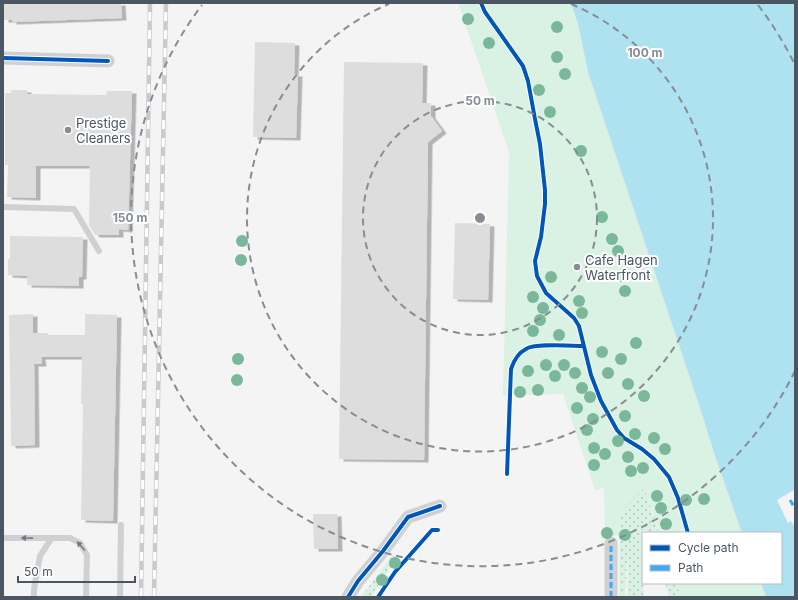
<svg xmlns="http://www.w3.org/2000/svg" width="798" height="600" font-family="Inter,sans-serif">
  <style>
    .grass { fill: url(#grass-dots) }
    .park { fill: #d9f2e3 }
    .water { fill: #aee2f0 }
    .pier { fill: #f4f4f4 }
    .building { fill: #ddddde; filter: url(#shadow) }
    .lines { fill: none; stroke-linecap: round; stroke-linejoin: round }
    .lane { stroke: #ced0d2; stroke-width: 6 }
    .street { stroke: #ced0d2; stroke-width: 13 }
    .rail-casing { stroke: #c9cacc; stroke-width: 4.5 }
    .rail { stroke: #fff; stroke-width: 3; stroke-dasharray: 9; stroke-linecap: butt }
    .quiet { stroke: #3fa9f5; stroke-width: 3; stroke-dasharray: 6 3; stroke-linecap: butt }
    .cycleway-casing { stroke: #fff; stroke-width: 6 }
    .cycleway { stroke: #0057b8; stroke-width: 4 }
    .tree { fill: #7ab899 }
    .oneway { fill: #727b83 }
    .ring { fill: none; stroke: #868d94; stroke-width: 2; stroke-dasharray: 7 5 }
    .poi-dot { fill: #868d94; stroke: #fff; stroke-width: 1.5 }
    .labels { text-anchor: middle; stroke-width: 4; stroke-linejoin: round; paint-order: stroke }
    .poi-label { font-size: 13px; fill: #4a5661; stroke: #fff; text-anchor: start }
    .centre { fill: #868d94; stroke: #fff; stroke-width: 2 }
    .ring-label { font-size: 12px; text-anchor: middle; font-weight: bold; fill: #868d94; stroke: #fff; stroke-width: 4; stroke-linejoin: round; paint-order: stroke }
  </style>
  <defs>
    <pattern id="grass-dots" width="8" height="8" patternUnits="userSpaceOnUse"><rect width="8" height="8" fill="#d9f2e3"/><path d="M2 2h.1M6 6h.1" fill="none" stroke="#b2c7bb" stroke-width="1.8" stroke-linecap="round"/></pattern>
    <filter id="shadow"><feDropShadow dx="4.5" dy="2.5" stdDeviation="0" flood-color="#0004"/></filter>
  </defs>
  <rect width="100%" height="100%" fill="#f4f4f4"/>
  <!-- grass -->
  <path class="grass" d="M644 487 659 533 641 530 644 597H627L628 562H627L625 597H619L620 512Z
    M392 556H398L371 597H361Z
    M665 583H676L681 597H669Z"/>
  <!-- park -->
  <path class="park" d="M458 3H571L578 24 588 72 702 414 714 453 742 533H660L644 488 621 512 620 536H605L604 488 595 490 563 394 503 396 509 152Z
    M676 583H761L766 597H681Z"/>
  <!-- water -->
  <path class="water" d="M571 3H795V597H766L761 583H781V533H742L714 453 702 414 588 72 578 24Z"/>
  <!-- pier -->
  <path class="pier" d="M794 490 795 493V528L791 521 788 523 777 500Z"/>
  <!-- building -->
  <path class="building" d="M4 3H121L122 18 12 22V20H4Z
    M255 42 295 43 294 74H298L296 138 253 137Z
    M344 62 423 63 422 103H431V116L442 131 428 142 424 460 339 459Z
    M11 90H27V94L106 95 107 91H132L128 230 119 229V235H95L89 225 90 166H36V198L7 197 8 165H5V93H11Z
    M455 223 490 224 488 300 453 299Z
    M10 236 83 237 82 277H79V286L27 285V276L8 275V259H10Z
    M33 314V333H48V335H85V314L117 315 113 521 81 520 83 404H81L82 357H41L42 364H34L35 445 11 446 9 315Z
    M313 514H337L338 549H314Z"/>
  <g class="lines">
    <!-- lane -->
    <path class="lane" d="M3 207 74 209 99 251
      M3 538H70L80 543 87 555 86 597
      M34 597V589L40 556 51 539
      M120 597 121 525"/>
    <!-- street -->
    <path class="street" d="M3 58 108 61
      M348 597 358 581 383 551 408 517 440 506
      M611 597V543"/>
    <!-- rail casing -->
    <g class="rail-casing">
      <path id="rail" d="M141 597 150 3
        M154 597 166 3"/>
    </g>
    <!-- rail -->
    <use href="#rail" class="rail"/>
    <!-- quiet -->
    <path class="quiet" d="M790 500 795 508
      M611 597V543"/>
    <!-- cycleway casing -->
    <g class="cycleway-casing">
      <path id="cycleway" d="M481 3 485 12 523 66 528 81 535 119 540 144 545 190V204L541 237 535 261 537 276 546 293 574 318 579 326 591 375 601 401 617 430 624 438 642 449 654 459 669 477 678 498 688 533
        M3 58 108 61
        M507 474 511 369C514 360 518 353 526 349 535 343 571 346 583 346
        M348 597 358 581 383 551 408 517 440 506
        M378 597 395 572 432 530H438"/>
    </g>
    <!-- cycleway -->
    <use href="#cycleway" class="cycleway"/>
  </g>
  <!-- trees -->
  <g class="tree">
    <circle cx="468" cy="19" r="6"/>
    <circle cx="557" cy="27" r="6"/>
    <circle cx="489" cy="43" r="6"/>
    <circle cx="557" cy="57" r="6"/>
    <circle cx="565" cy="74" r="6"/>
    <circle cx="539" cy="90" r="6"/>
    <circle cx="550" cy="112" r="6"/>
    <circle cx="581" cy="151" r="6"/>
    <circle cx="602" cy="217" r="6"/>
    <circle cx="612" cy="239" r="6"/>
    <circle cx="242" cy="241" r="6"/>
    <circle cx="618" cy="251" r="6"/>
    <circle cx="241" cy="260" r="6"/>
    <circle cx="622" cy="276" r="6"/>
    <circle cx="551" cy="277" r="6"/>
    <circle cx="625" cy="291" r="6"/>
    <circle cx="533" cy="297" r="6"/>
    <circle cx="579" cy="301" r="6"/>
    <circle cx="543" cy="308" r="6"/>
    <circle cx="582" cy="313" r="6"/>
    <circle cx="540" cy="320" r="6"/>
    <circle cx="533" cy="331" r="6"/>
    <circle cx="559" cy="335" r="6"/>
    <circle cx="636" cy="343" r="6"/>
    <circle cx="602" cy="352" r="6"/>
    <circle cx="238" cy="359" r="6"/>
    <circle cx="621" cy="359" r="6"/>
    <circle cx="546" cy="365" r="6"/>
    <circle cx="564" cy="365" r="6"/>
    <circle cx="528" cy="371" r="6"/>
    <circle cx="575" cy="373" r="6"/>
    <circle cx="608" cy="373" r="6"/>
    <circle cx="555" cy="376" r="6"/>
    <circle cx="237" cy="380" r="6"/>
    <circle cx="628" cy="384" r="6"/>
    <circle cx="582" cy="388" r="6"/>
    <circle cx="538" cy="390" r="6"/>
    <circle cx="520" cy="392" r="6"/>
    <circle cx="644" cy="396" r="6"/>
    <circle cx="590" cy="397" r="6"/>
    <circle cx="577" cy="408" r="6"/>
    <circle cx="625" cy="416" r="6"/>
    <circle cx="593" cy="419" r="6"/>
    <circle cx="587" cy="430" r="6"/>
    <circle cx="635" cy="434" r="6"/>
    <circle cx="654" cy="438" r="6"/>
    <circle cx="618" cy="441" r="6"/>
    <circle cx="594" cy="448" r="6"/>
    <circle cx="665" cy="449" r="6"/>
    <circle cx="605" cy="454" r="6"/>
    <circle cx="628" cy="457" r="6"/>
    <circle cx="594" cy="465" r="6"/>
    <circle cx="643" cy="468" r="6"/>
    <circle cx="631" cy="471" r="6"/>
    <circle cx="657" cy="496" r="6"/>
    <circle cx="704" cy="499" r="6"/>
    <circle cx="686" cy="500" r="6"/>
    <circle cx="661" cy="508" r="6"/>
    <circle cx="666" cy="524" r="6"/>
    <circle cx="607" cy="533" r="6"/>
    <circle cx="625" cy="535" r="6"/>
    <circle cx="395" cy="563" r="6"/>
    <circle cx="382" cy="580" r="6"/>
  </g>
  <!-- one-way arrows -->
  <defs><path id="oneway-solid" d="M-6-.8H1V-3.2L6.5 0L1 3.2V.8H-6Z"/></defs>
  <g class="oneway">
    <use href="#oneway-solid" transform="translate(27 538) rotate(-179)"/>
    <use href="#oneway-solid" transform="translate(81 546) rotate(-132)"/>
  </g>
  <!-- distance rings -->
  <g class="ring">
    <circle cx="480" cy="218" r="117"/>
    <path d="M571 4A233 233 0 1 1 389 4"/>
    <path d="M795 371A350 350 0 1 1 202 5M758 5A350 350 0 0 1 795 65"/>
  </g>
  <!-- markers -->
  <g class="poi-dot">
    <circle cx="68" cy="130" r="4"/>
    <circle cx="577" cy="267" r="4"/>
  </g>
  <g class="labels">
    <!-- poi labels -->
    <g class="poi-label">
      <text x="76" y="128">Prestige<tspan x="76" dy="15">Cleaners</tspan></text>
      <text x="585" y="265">Cafe Hagen<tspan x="585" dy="15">Waterfront</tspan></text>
    </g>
  </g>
  <circle cx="480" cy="218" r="6" class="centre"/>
  <g class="ring-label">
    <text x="645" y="57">100 m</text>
    <text x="480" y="105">50 m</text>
    <text x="130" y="222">150 m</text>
  </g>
  <!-- border -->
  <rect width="798" height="600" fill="none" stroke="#4a5661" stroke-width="8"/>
  <!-- legend -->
  <rect x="642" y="532" width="140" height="52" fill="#ffffff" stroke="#b7bbc0"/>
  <rect x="650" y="545" width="20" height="6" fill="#0057b8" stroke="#b7bbc0"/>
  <text x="678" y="552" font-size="12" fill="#4a5661">Cycle path</text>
  <rect x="650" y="565" width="20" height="6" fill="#3fa9f5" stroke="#b7bbc0"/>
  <text x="678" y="572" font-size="12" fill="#4a5661">Path</text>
  <!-- scale -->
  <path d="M18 576v6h117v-6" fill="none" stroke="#4a5661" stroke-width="2"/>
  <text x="24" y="576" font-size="12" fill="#4a5661" stroke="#ffffff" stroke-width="3" paint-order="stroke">50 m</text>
</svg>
